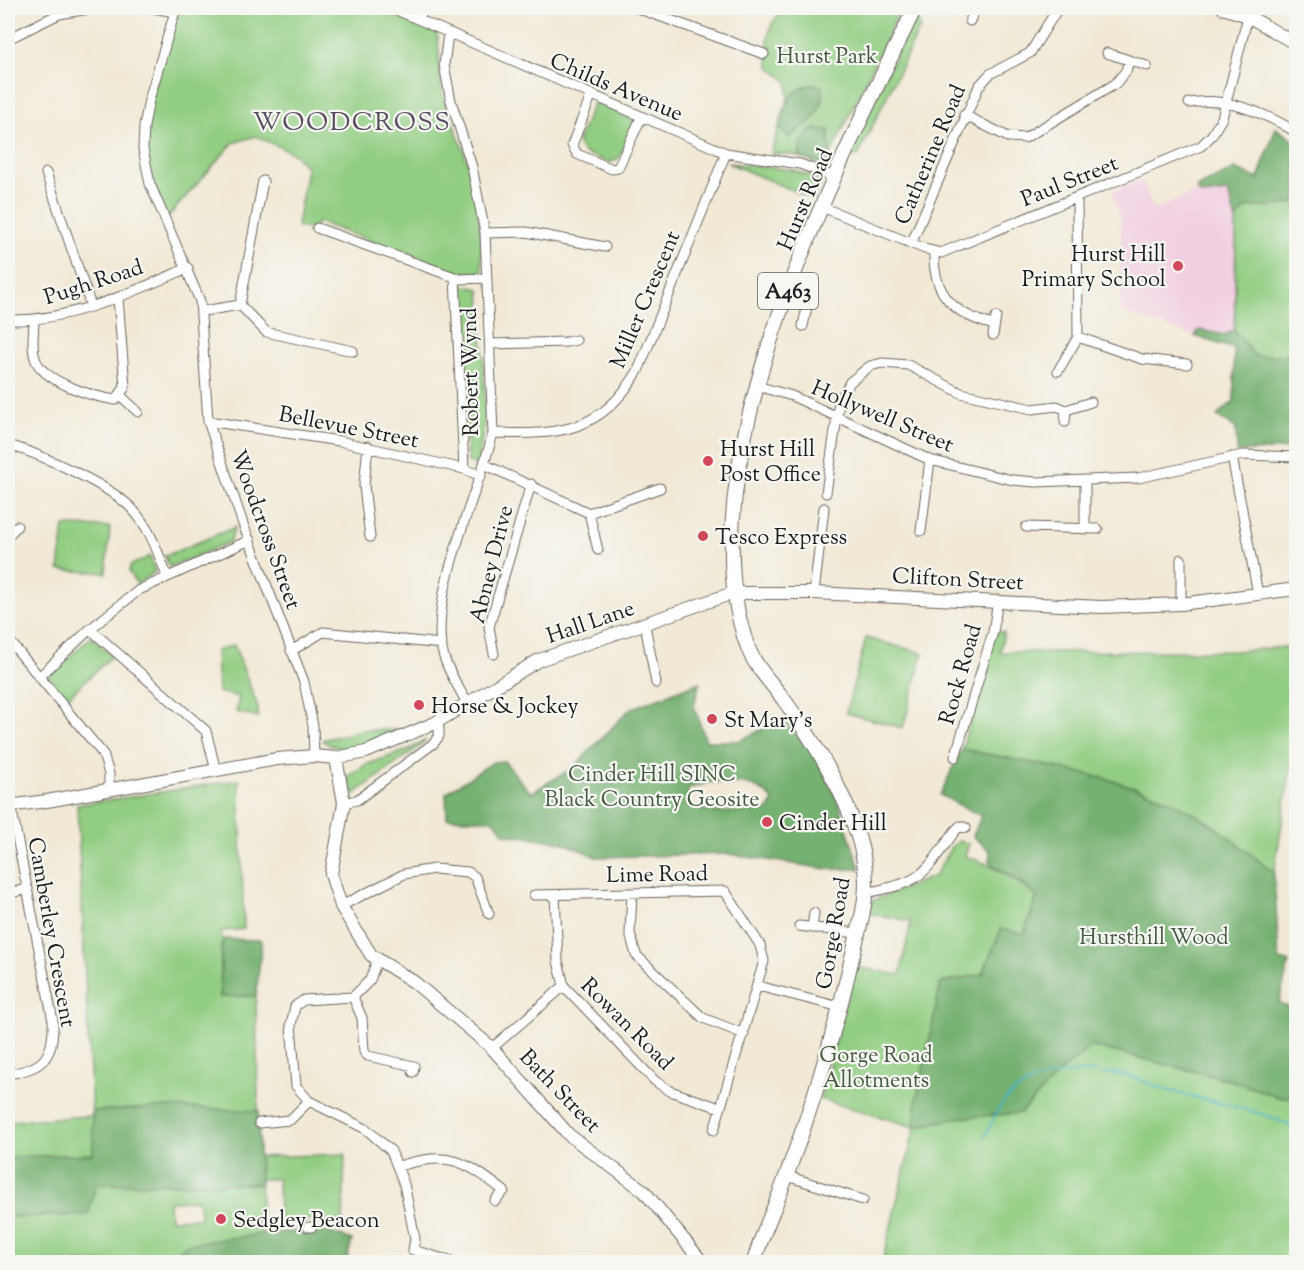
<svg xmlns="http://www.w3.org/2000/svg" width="1304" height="1270" font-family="'Sorts Mill Goudy',serif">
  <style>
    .built { fill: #f2cfe1 }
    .green { fill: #92ce82; stroke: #57754f; stroke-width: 1.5; fill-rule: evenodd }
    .forest { fill: #75b170; stroke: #486646; stroke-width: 1.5; fill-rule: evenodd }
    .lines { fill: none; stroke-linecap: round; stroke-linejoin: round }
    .stream { stroke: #43b3bc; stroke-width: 2 }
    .street-casing { stroke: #67645d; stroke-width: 11 }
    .secondary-casing { stroke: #67645d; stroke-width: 14 }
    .primary-casing { stroke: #67645d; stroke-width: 16 }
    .street { stroke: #fff; stroke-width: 9 }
    .secondary { stroke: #fff; stroke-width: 12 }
    .primary { stroke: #fff; stroke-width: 14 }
    .poi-dot { fill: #d1495b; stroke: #f6f6f2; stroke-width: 2 }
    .labels { text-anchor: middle; stroke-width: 4.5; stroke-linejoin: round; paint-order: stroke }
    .shield { fill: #f6f6f2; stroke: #5d5d5c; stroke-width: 1.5 }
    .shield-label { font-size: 21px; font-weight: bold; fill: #1c1c1c }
    .park-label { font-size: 22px; fill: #455a40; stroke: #f6f6f2 }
    .street-label { font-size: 22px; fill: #1c1c1c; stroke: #f6f6f2 }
    .poi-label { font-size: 22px; fill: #1c1c1c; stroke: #f6f6f2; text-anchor: start }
    .quarter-label { font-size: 26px; letter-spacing: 1.5px; fill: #594f60; stroke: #f6f6f2 }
  </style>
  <rect width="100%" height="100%" fill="#f6f6f2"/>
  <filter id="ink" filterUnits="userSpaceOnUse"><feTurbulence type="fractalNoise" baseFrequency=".0167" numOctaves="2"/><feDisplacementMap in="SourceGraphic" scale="12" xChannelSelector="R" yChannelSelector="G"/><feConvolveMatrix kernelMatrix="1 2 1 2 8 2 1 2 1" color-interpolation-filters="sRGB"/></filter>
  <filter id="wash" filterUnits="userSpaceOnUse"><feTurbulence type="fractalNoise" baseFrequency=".008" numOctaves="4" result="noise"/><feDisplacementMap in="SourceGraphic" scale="24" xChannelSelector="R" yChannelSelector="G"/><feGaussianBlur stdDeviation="1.35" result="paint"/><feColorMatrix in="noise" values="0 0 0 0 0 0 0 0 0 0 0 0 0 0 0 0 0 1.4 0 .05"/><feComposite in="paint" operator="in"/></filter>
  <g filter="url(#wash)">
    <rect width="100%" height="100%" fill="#f1e9d5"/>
    <!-- built -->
    <path class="built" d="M1142 180 1154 210 1199 190 1237 191 1234 349 1121 312V220L1112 191Z"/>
    <!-- green -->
    <path class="green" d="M179 8H373L432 29 437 34C441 56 437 77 444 98 449 117 459 135 465 154 477 191 482 233 482 272L460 273 318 222 311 230 297 226 307 168 295 154 256 136 233 143 167 218C158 196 145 172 144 147 142 107 167 47 179 8Z
      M794 8H886L898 14 825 166 794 155 771 153 788 98V82L769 66C767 50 765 26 780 14 784 11 789 10 794 8Z
      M916 13 920 28 858 156 846 158Z
      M597 103 635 121 619 158 609 163 583 152 577 143 593 104Z
      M1276 128 1296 142V448L1237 452 1234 349 1237 178 1258 179Z
      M728 163 793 170 817 178 821 185 813 199Z
      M460 285 480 289 486 417 477 465 467 461Z
      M64 526 110 527 106 573 59 570Z
      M235 527 230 542 169 567 165 556Z
      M150 556 155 572 137 584 129 572 130 566Z
      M995 632H1004L1000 652 1237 651 1296 646V736L1274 873C1244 849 1213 822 1178 805 1117 774 1029 764 962 749Z
      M91 637 112 656 66 699 48 676Z
      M866 638 923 653 903 728 846 713Z
      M234 645 258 707V717L236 712 239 697 218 692 216 651Z
      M364 730H401C377 739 343 759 322 740Z
      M426 740 419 747 354 794 347 777 365 765 408 750Z
      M239 780 244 929 222 931 220 996H256L259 1157 345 1154 343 1224 279 1218 278 1179H260L262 1233H330L352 1240 346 1262H8V1121L92 1116 77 805ZM199 1200 200 1218 170 1219 169 1201Z
      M959 841 969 844 965 856C993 865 1014 878 1037 897L1024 934 1001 930 915 1127 956 1118 1060 1072 1091 1046 1233 1081 1281 1098 1296 1095V1262H882L915 1127 820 1099 855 967 900 975 911 921 868 913 872 901 935 876 951 847Z"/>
    <!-- forest -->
    <path class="forest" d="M813 84 823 87C824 116 809 121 789 138L779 128C785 105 788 90 813 84Z
      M1276 128 1296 142V202C1287 204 1277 206 1268 207 1248 209 1252 199 1236 220L1228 192 1202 195 1196 188 1235 169 1258 179Z
      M818 129 829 130 830 156 825 166 800 157V145L808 132Z
      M1199 330 1225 335 1234 330 1255 356 1289 355 1296 362V448L1237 452 1236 428 1217 416 1234 401V349L1195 336Z
      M700 682 694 706 706 741H739L782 719 811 748 838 801 860 869H827L728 854 596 857 562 842 505 834 494 820 447 818 446 793 493 762 504 761 531 793 573 768 630 709ZM710 782C734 783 756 781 773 800L770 808 764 811 714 812 687 806 688 789Z
      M962 749C1029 764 1117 774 1178 805 1213 822 1244 849 1274 873L1279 960 1289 962 1279 1003 1296 1010V1095L1282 1098 1233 1081 1091 1046 1060 1072 1021 1113 956 1118 915 1127 916 1102 941 983 983 974 1001 929 1024 934 1037 897 1016 879 990 864V851L973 836 981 816 940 795Z
      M222 939 262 940 256 996 220 997Z
      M171 1107 258 1111 260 1184H96L88 1215 8 1217V1168L13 1157 93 1154 92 1111Z
      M306 1231 330 1233 352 1240 346 1262 167 1261 188 1244 268 1233Z"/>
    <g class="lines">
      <!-- stream -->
      <path class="stream" d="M1101 1073C1129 1072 1142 1082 1168 1090 1213 1104 1254 1106 1296 1129
        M985 1137C990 1126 995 1113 1002 1104 1021 1078 1066 1071 1096 1072"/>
    </g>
  </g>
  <g filter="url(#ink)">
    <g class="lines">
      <!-- street casing -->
      <g class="street-casing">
        <path id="street" d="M153 8 175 12
          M176 8 149 100 144 126 143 149 150 184 200 301 208 421 243 524 304 682 313 726 314 756
          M392 8 726 153 800 164 834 177
          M637 8 764 54
          M419 19 424 8
          M970 21 975 8
          M448 34 444 65 451 101 472 167 485 233 493 433C479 492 425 601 444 657 449 673 459 688 467 703
          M8 39 59 14 95 8
          M1107 53 1147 66
          M591 96 572 145 577 154 612 169 618 168 641 118
          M1189 103C1226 96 1265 113 1296 132
          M964 115 1008 137 1025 138 1115 84 1126 71 1129 60
          M46 173 91 306
          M822 207 925 249 941 253 1201 146 1212 135 1222 118 1248 16
          M317 228 460 279 487 278
          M485 233 526 232 605 247
          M911 244 979 86 990 74 1030 53 1058 8
          M934 253C933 294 954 315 994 325
          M455 277 464 469
          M792 280 808 287 810 292 803 326
          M240 305 263 181
          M203 311 240 305 266 332 353 351
          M8 320C70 322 132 292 188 268
          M34 320C34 331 31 348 35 358 42 382 94 397 116 400L125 387 118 298
          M993 335 996 317
          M1078 337 1142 359 1187 364
          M491 344 567 342 576 340
          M1058 371 1078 337 1077 198
          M757 386 792 396 930 460 1012 480 1036 482 1138 478 1243 455 1296 457
          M121 396 138 412
          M208 421 339 441 464 469 481 476
          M1065 422 1066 410
          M493 433C560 435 600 433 638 371L726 153
          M8 445C38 453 114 487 134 511 151 530 158 553 167 576
          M368 446 364 486 370 537
          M1232 457 1258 594
          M486 465 589 513 660 488
          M826 493 839 403 850 382 870 366 882 363 908 365 961 393 1032 409 1057 406 1066 410 1091 402
          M589 513 598 550
          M1026 527 1098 529
          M1085 529V481
          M921 531 930 460
          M8 536 17 526
          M1181 559V604
          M814 593 824 508
          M645 625 656 683
          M90 629 206 731 216 771
          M8 639 103 754 109 774V789
          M291 651 323 632 442 644
          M494 654 489 627 531 484
          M39 677 90 629 139 590 250 540
          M955 757 993 632 998 600
          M8 791 53 1021C54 1058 43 1069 8 1074
          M344 803 357 800 434 743 439 736V728L435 723
          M8 893 28 889
          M632 893 630 933 636 955 703 1018 744 1034
          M865 893C924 882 922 876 955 831L960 826 966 828
          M534 895 725 891 760 945 764 961 714 1130
          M555 895 558 961 564 986 655 1081 670 1091 720 1108
          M341 906 404 874 434 869 468 872 475 877 489 914
          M799 926 857 933
          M812 928 814 913
          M377 960 370 980 353 997 304 1000 295 1006 291 1025 296 1086 309 1101 366 1129 391 1151 404 1184 415 1239 413 1250 454 1262
          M758 986 840 1007
          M353 997 362 1018 364 1052 368 1056 414 1066 413 1072
          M492 1048 564 986
          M259 1123 290 1120 309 1101
          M399 1166C449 1150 465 1161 504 1191L495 1201
          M787 1176 863 1200
          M308 1227H312"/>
      </g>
      <!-- secondary casing -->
      <g class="secondary-casing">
        <path id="secondary" d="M1223 8 1248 16 1296 44
          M336 758 344 803 331 874 341 906 371 955 414 982 492 1048 569 1135 644 1191 702 1262
          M8 806 47 801 277 759 314 756 336 758 366 752 435 723 539 660 733 593H814L1101 607 1181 604 1296 589"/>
      </g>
      <!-- primary casing -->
      <g class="primary-casing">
        <path id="primary" d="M754 1262C762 1232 777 1204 787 1174 813 1105 834 1034 851 962 857 936 866 908 866 882 865 823 818 746 784 700 771 682 754 666 747 645 683 467 836 169 915 8"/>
      </g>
      <!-- street -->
      <use href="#street" class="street"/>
      <!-- secondary -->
      <use href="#secondary" class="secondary"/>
      <!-- primary -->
      <use href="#primary" class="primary"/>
    </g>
  </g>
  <!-- markers -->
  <g class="poi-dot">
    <circle cx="1178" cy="266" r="6"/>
    <circle cx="708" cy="461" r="6"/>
    <circle cx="703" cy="536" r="6"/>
    <circle cx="419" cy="705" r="6"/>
    <circle cx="712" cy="719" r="6"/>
    <circle cx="767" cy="822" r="6"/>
    <circle cx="221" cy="1219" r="6"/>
  </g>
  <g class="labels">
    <!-- shield labels -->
    <rect class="shield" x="758" y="273" width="60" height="36" rx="4.5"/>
    <g class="shield-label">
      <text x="788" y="298">A463</text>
    </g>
    <!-- park labels -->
    <g class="park-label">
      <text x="827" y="63">Hurst Park</text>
      <text x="652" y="781">Cinder Hill SINC<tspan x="652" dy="25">Black Country Geosite</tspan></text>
      <text x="1154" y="944">Hursthill Wood</text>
      <text x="876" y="1062">Gorge Road<tspan x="876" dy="25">Allotments</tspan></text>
    </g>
    <!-- street labels -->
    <g class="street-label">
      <text transform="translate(617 86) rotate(23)" y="8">Childs Avenue</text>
      <text transform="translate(929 154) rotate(-67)" y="8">Catherine Road</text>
      <text transform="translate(1069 180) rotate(-22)" y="8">Paul Street</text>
      <text transform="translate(804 199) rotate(-67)" y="8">Hurst Road</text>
      <text transform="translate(93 281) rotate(-18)" y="8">Pugh Road</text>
      <text transform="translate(644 299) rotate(-67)" y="8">Miller Crescent</text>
      <text transform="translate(469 372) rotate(-91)" y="8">Robert Wynd</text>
      <text transform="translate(883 415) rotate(23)" y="8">Hollywell Street</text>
      <text transform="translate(349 426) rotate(11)" y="8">Bellevue Street</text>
      <text transform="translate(267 529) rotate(70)" y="8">Woodcross Street</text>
      <text transform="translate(490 564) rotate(-76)" y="8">Abney Drive</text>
      <text transform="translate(958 578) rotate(3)" y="8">Clifton Street</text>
      <text transform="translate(590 621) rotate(-19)" y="8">Hall Lane</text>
      <text transform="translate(959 674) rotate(-74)" y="8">Rock Road</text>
      <text transform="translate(657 873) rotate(-1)" y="8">Lime Road</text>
      <text transform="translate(53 932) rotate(80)" y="8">Camberley Crescent</text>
      <text transform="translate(832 933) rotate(-80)" y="8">Gorge Road</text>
      <text transform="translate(628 1023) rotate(45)" y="8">Rowan Road</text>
      <text transform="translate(561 1090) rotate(46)" y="8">Bath Street</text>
    </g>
    <!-- poi labels -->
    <g class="poi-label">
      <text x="1166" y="261" text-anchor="end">Hurst Hill<tspan x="1166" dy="25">Primary School</tspan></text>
      <text x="720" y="456">Hurst Hill<tspan x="720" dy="25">Post Office</tspan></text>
      <text x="715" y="544">Tesco Express</text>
      <text x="431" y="713">Horse &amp; Jockey</text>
      <text x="724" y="727">St Mary's</text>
      <text x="779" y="830">Cinder Hill</text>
      <text x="233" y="1227">Sedgley Beacon</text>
    </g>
    <!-- quarter labels -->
    <g class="quarter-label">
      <text x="352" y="130">WOODCROSS</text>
    </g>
  </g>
  <!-- margin -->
  <rect width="1304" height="1270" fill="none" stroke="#f6f6f2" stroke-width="30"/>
</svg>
